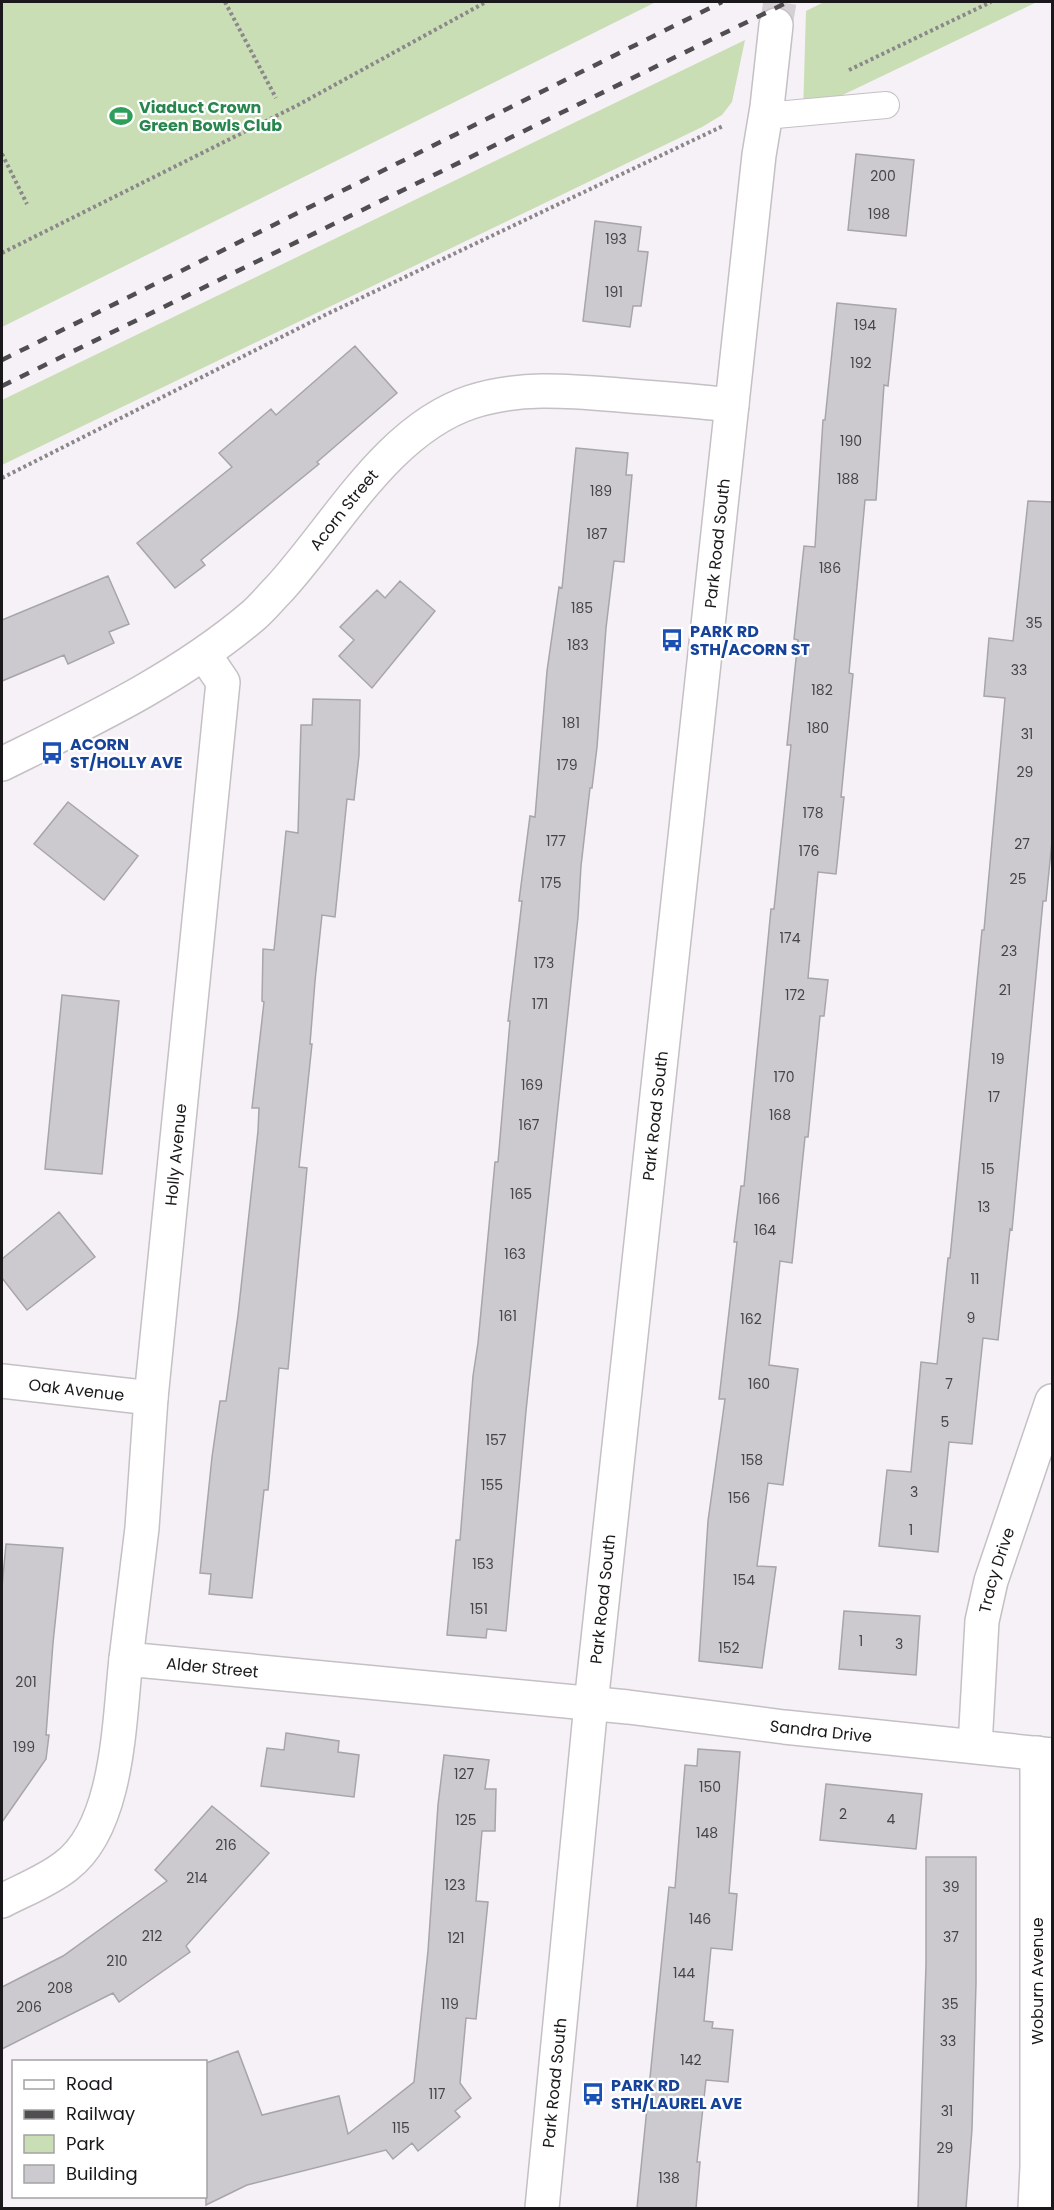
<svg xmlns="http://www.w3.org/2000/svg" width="1054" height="2210" font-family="Poppins,sans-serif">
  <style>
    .green { fill: #c9deb4 }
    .building { fill: #cccacf; stroke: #a7a5aa; stroke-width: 1.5 }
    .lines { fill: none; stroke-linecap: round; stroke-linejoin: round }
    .secondary-tunnel { stroke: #d5d0d5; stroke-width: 33; stroke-dasharray: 33 16; stroke-linecap: butt }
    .lane-casing { stroke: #c4c0c4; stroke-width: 28 }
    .street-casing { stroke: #c4c0c4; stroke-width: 36 }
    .secondary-casing { stroke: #c4c0c4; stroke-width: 36 }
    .path { stroke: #8b878b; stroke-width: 4; stroke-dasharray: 3 3; stroke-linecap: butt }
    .lane { stroke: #fff; stroke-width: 26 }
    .street { stroke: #fff; stroke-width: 33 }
    .secondary { stroke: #fff; stroke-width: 33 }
    .rail { stroke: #514e51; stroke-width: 4.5; stroke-dasharray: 10 10; stroke-linecap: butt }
    .labels { text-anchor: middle; stroke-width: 4.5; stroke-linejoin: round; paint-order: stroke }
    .number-label { font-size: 14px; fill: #464447 }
    .leisure-label { font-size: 16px; font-weight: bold; fill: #27864d; stroke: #fff; text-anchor: start }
    .street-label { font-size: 16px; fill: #1a181a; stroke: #fff }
    .transit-label { font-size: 16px; font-weight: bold; fill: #164399; stroke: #fff; text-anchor: start }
  </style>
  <rect width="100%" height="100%" fill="#f6f1f6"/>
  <!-- green -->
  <path class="green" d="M2 2H656L2 327Z
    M824 2H1037L803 114 806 11Z
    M745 40 732 102 722 115 702 127 2 465V400Z"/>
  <!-- building -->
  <path class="building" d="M856 154 914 160 906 236 848 230Z
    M595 221 641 227 638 251 648 252 641 306H633L630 327 583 321Z
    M837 303 896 309 888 386 884 385 876 500H865L849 673 853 674 841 797H844L836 874 818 872 808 978 828 980 824 1016H820L808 1137H805L792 1263 780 1261 769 1365 798 1369 783 1485 768 1483 757 1566 776 1567 762 1668 699 1661 708 1521 725 1399H719L737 1242H734L741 1186H744L771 909H774L791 745H787L798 640 794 639 804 546 815 547 823 420H825Z
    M355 346 397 393 317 462 319 464 201 560 205 565 175 588 137 543 232 467 219 453 271 409 276 415Z
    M576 448 628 453 626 475H632L624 562 614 561 606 628 597 747 592 788H590L581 866 578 917 526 1411 506 1631 487 1629 486 1638 447 1635 456 1540H460L473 1376 478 1343 495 1162H498L510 1021H508L522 901H519L530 816 535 817 547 671 559 587 562 588Z
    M1028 501 1053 502V831L1046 901H1043L1012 1230 1010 1229 998 1340 983 1338 972 1444 949 1442 938 1552 879 1546 887 1470 911 1472 921 1362 937 1364 948 1258H950L982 930H984L1005 698 984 696 989 638 1013 641Z
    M108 576 129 624 109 632 114 643 68 664 64 655 2 681V620Z
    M400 581 435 611 372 688 339 656 354 640 340 627 377 590 385 598Z
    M313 699 360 700 359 755 354 800 347 799 335 917 322 915 315 981 310 1044H312L299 1167 307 1168 288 1369 279 1368 268 1490H264L252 1598 209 1594 211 1574 200 1573 212 1457 220 1401H226L238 1315 258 1131 259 1108H252L264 1002 262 1001 263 949 274 950 286 831 298 833 301 725H312Z
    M68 802 138 856 104 900 34 844Z
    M62 995 119 1001 102 1174 45 1169Z
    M59 1212 95 1257 27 1310 2 1278V1259Z
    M6 1544 63 1548 53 1643 46 1735H49L46 1759 2 1822V1587Z
    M844 1611 920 1616 916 1675 839 1669Z
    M286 1733 339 1741 338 1752 359 1755 354 1797 261 1786 267 1748 284 1750Z
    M698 1749 740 1752 729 1893 737 1894 732 1950 711 1948 704 2021 713 2022 712 2028 733 2030 728 2082 706 2080 697 2162H700L696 2208H637L669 1887 675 1888 685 1765 697 1766Z
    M444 1755 489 1760 485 1789H496L495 1831H482L476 1901 488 1902 476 2019 466 2018 460 2083 471 2098 455 2111 460 2117 418 2151 412 2143 393 2159 386 2150 247 2185 206 2205V2063L238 2051 262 2115 339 2096 348 2134 414 2082 428 1951 438 1805Z
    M826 1784 922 1794 916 1849 820 1840Z
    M212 1806 269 1853 186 1946 190 1952 119 2002 113 1993 2 2049V1987L63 1956 167 1881 155 1870Z
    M926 1857H976V1983L972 2129 966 2208H918L926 1965Z"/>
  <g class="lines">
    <!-- secondary-tunnel -->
    <path class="secondary-tunnel" d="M776 25 780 2"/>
    <!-- lane casing -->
    <g class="lane-casing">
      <path id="lane" d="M765 116 886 105"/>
    </g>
    <!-- street casing -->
    <g class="street-casing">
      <g id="street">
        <path id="s1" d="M2 764C89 721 179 679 254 615 263 607 271 597 279 589 336 527 387 430 471 402 519 386 570 391 619 395 657 398 694 401 732 405"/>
        <path id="s2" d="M2 1381 151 1398"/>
        <path id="s3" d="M126 1659 142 1528 151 1398 223 682 204 654"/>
        <path id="s4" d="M975 1746 982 1621 991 1581 1052 1401"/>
        <path id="s5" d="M2 1901C23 1890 47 1881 66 1866 119 1826 119 1720 126 1659L628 1707 784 1727 1052 1755"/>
        <path d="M1035 2208 1037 2167V1753"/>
      </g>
    </g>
    <!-- secondary casing -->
    <g class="secondary-casing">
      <g id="secondary">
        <path id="s6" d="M542 2208 591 1704 759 155 767 107 776 25"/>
      </g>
    </g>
    <!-- path -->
    <path class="path" d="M225 2 276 98
      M849 70 991 2
      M2 154 27 204
      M2 253 298 105 486 2
      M2 478 325 315 723 126"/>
    <!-- lane -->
    <use href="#lane" class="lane"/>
    <!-- street -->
    <use href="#street" class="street"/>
    <!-- secondary -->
    <use href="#secondary" class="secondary"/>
    <!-- rail -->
    <path class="rail" d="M2 360 722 2
      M2 386 788 2"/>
  </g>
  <!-- icons -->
  <defs>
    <g id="stadium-bare" transform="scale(1.8)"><path d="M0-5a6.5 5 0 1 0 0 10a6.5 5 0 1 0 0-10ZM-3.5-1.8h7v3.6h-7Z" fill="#2e9e5b" stroke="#fff" stroke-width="2.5" paint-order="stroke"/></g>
    <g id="bus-bare" transform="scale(1.8)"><path d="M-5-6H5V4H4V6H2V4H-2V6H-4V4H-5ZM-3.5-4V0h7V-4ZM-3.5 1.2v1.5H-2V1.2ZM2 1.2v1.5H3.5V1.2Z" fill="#1a4fb4" stroke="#fff" stroke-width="2.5" paint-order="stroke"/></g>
  </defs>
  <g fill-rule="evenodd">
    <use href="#stadium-bare" x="121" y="116"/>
    <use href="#bus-bare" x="672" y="640"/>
    <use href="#bus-bare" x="52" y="753"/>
    <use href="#bus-bare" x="593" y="2094"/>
  </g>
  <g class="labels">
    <!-- number labels -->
    <g class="number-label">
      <text x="883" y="181">200</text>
      <text x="879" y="219">198</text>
      <text x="616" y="244">193</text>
      <text x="614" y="297">191</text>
      <text x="865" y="330">194</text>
      <text x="861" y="368">192</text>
      <text x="851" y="446">190</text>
      <text x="848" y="484">188</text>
      <text x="601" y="496">189</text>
      <text x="597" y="539">187</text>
      <text x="830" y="573">186</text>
      <text x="582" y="613">185</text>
      <text x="1034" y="628">35</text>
      <text x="578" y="650">183</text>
      <text x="1019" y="675">33</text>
      <text x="822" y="695">182</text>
      <text x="571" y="728">181</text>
      <text x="818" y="733">180</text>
      <text x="1027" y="739">31</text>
      <text x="567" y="770">179</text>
      <text x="1025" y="777">29</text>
      <text x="813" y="818">178</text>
      <text x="556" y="846">177</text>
      <text x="1022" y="849">27</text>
      <text x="809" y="856">176</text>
      <text x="1018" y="884">25</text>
      <text x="551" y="888">175</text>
      <text x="790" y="943">174</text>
      <text x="1009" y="956">23</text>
      <text x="544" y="968">173</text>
      <text x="1005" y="995">21</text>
      <text x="795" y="1000">172</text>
      <text x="540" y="1009">171</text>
      <text x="998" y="1064">19</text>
      <text x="784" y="1082">170</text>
      <text x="532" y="1090">169</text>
      <text x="994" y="1102">17</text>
      <text x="780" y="1120">168</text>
      <text x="529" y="1130">167</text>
      <text x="988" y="1174">15</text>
      <text x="521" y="1199">165</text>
      <text x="769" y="1204">166</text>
      <text x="984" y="1212">13</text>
      <text x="765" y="1235">164</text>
      <text x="515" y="1259">163</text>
      <text x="975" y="1284">11</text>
      <text x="508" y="1321">161</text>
      <text x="971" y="1323">9</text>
      <text x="751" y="1324">162</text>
      <text x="759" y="1389">160</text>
      <text x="949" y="1389">7</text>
      <text x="945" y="1427">5</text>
      <text x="496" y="1445">157</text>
      <text x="752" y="1465">158</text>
      <text x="492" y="1490">155</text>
      <text x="914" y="1497">3</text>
      <text x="739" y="1503">156</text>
      <text x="911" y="1535">1</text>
      <text x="483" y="1569">153</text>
      <text x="744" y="1585">154</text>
      <text x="479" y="1614">151</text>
      <text x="861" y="1646">1</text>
      <text x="899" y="1649">3</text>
      <text x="729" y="1653">152</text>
      <text x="26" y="1687">201</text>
      <text x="24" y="1752">199</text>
      <text x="464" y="1779">127</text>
      <text x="710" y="1792">150</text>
      <text x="843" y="1819">2</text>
      <text x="891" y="1824">4</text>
      <text x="466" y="1825">125</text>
      <text x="707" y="1838">148</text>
      <text x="226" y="1850">216</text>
      <text x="197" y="1883">214</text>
      <text x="455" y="1890">123</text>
      <text x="951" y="1892">39</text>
      <text x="700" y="1924">146</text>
      <text x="152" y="1941">212</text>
      <text x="951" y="1942">37</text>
      <text x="456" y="1943">121</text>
      <text x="117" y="1966">210</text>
      <text x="684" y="1978">144</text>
      <text x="60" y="1993">208</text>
      <text x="450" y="2009">119</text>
      <text x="950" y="2009">35</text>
      <text x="29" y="2012">206</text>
      <text x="948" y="2046">33</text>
      <text x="691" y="2065">142</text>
      <text x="437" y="2099">117</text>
      <text x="947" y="2116">31</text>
      <text x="401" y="2133">115</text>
      <text x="945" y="2153">29</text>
      <text x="669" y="2183">138</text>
    </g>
    <!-- leisure labels -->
    <g class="leisure-label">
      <text x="139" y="113">Viaduct Crown<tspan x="139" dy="18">Green Bowls Club</tspan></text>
    </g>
    <!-- street labels -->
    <g class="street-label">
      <text dy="6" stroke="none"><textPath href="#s1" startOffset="432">Acorn Street</textPath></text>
      <text dy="6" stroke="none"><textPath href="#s6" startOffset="1674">Park Road South</textPath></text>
      <text dy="6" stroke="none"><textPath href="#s6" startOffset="1098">Park Road South</textPath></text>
      <text dy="6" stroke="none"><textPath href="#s3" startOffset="507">Holly Avenue</textPath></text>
      <text dy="6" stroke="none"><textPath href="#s2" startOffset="75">Oak Avenue</textPath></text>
      <text dy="6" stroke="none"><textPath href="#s4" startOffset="178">Tracy Drive</textPath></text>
      <text dy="6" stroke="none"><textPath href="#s6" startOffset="612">Park Road South</textPath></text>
      <text dy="6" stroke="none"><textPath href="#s5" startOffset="381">Alder Street</textPath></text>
      <text dy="6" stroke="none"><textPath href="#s5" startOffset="993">Sandra Drive</textPath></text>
      <text transform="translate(1037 1981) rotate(-90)" y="6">Woburn Avenue</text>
      <text dy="6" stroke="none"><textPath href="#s6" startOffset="126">Park Road South</textPath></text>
    </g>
    <!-- transit labels -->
    <g class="transit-label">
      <text x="690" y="637">PARK RD<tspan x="690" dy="18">STH/ACORN ST</tspan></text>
      <text x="70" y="750">ACORN<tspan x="70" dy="18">ST/HOLLY AVE</tspan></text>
      <text x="611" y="2091">PARK RD<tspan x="611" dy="18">STH/LAUREL AVE</tspan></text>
    </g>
  </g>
  <!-- border -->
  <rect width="1054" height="2210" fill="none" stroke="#1a181a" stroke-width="6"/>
  <!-- legend -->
  <rect x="12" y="2060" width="195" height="138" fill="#ffffff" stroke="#a3a3a3" stroke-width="1.5"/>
  <rect x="24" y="2080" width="30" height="9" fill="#ffffff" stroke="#a3a3a3" stroke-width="1.5"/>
  <text x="66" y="2090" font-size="18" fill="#1a181a">Road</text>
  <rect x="24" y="2110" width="30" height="9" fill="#514e51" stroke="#a3a3a3" stroke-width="1.5"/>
  <text x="66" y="2120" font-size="18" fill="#1a181a">Railway</text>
  <rect x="24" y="2135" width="30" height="18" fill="#c9deb4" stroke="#a3a3a3" stroke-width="1.5"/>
  <text x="66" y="2150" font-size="18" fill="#1a181a">Park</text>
  <rect x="24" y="2165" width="30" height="18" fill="#cccacf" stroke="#a3a3a3" stroke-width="1.5"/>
  <text x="66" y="2180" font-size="18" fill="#1a181a">Building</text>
</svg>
